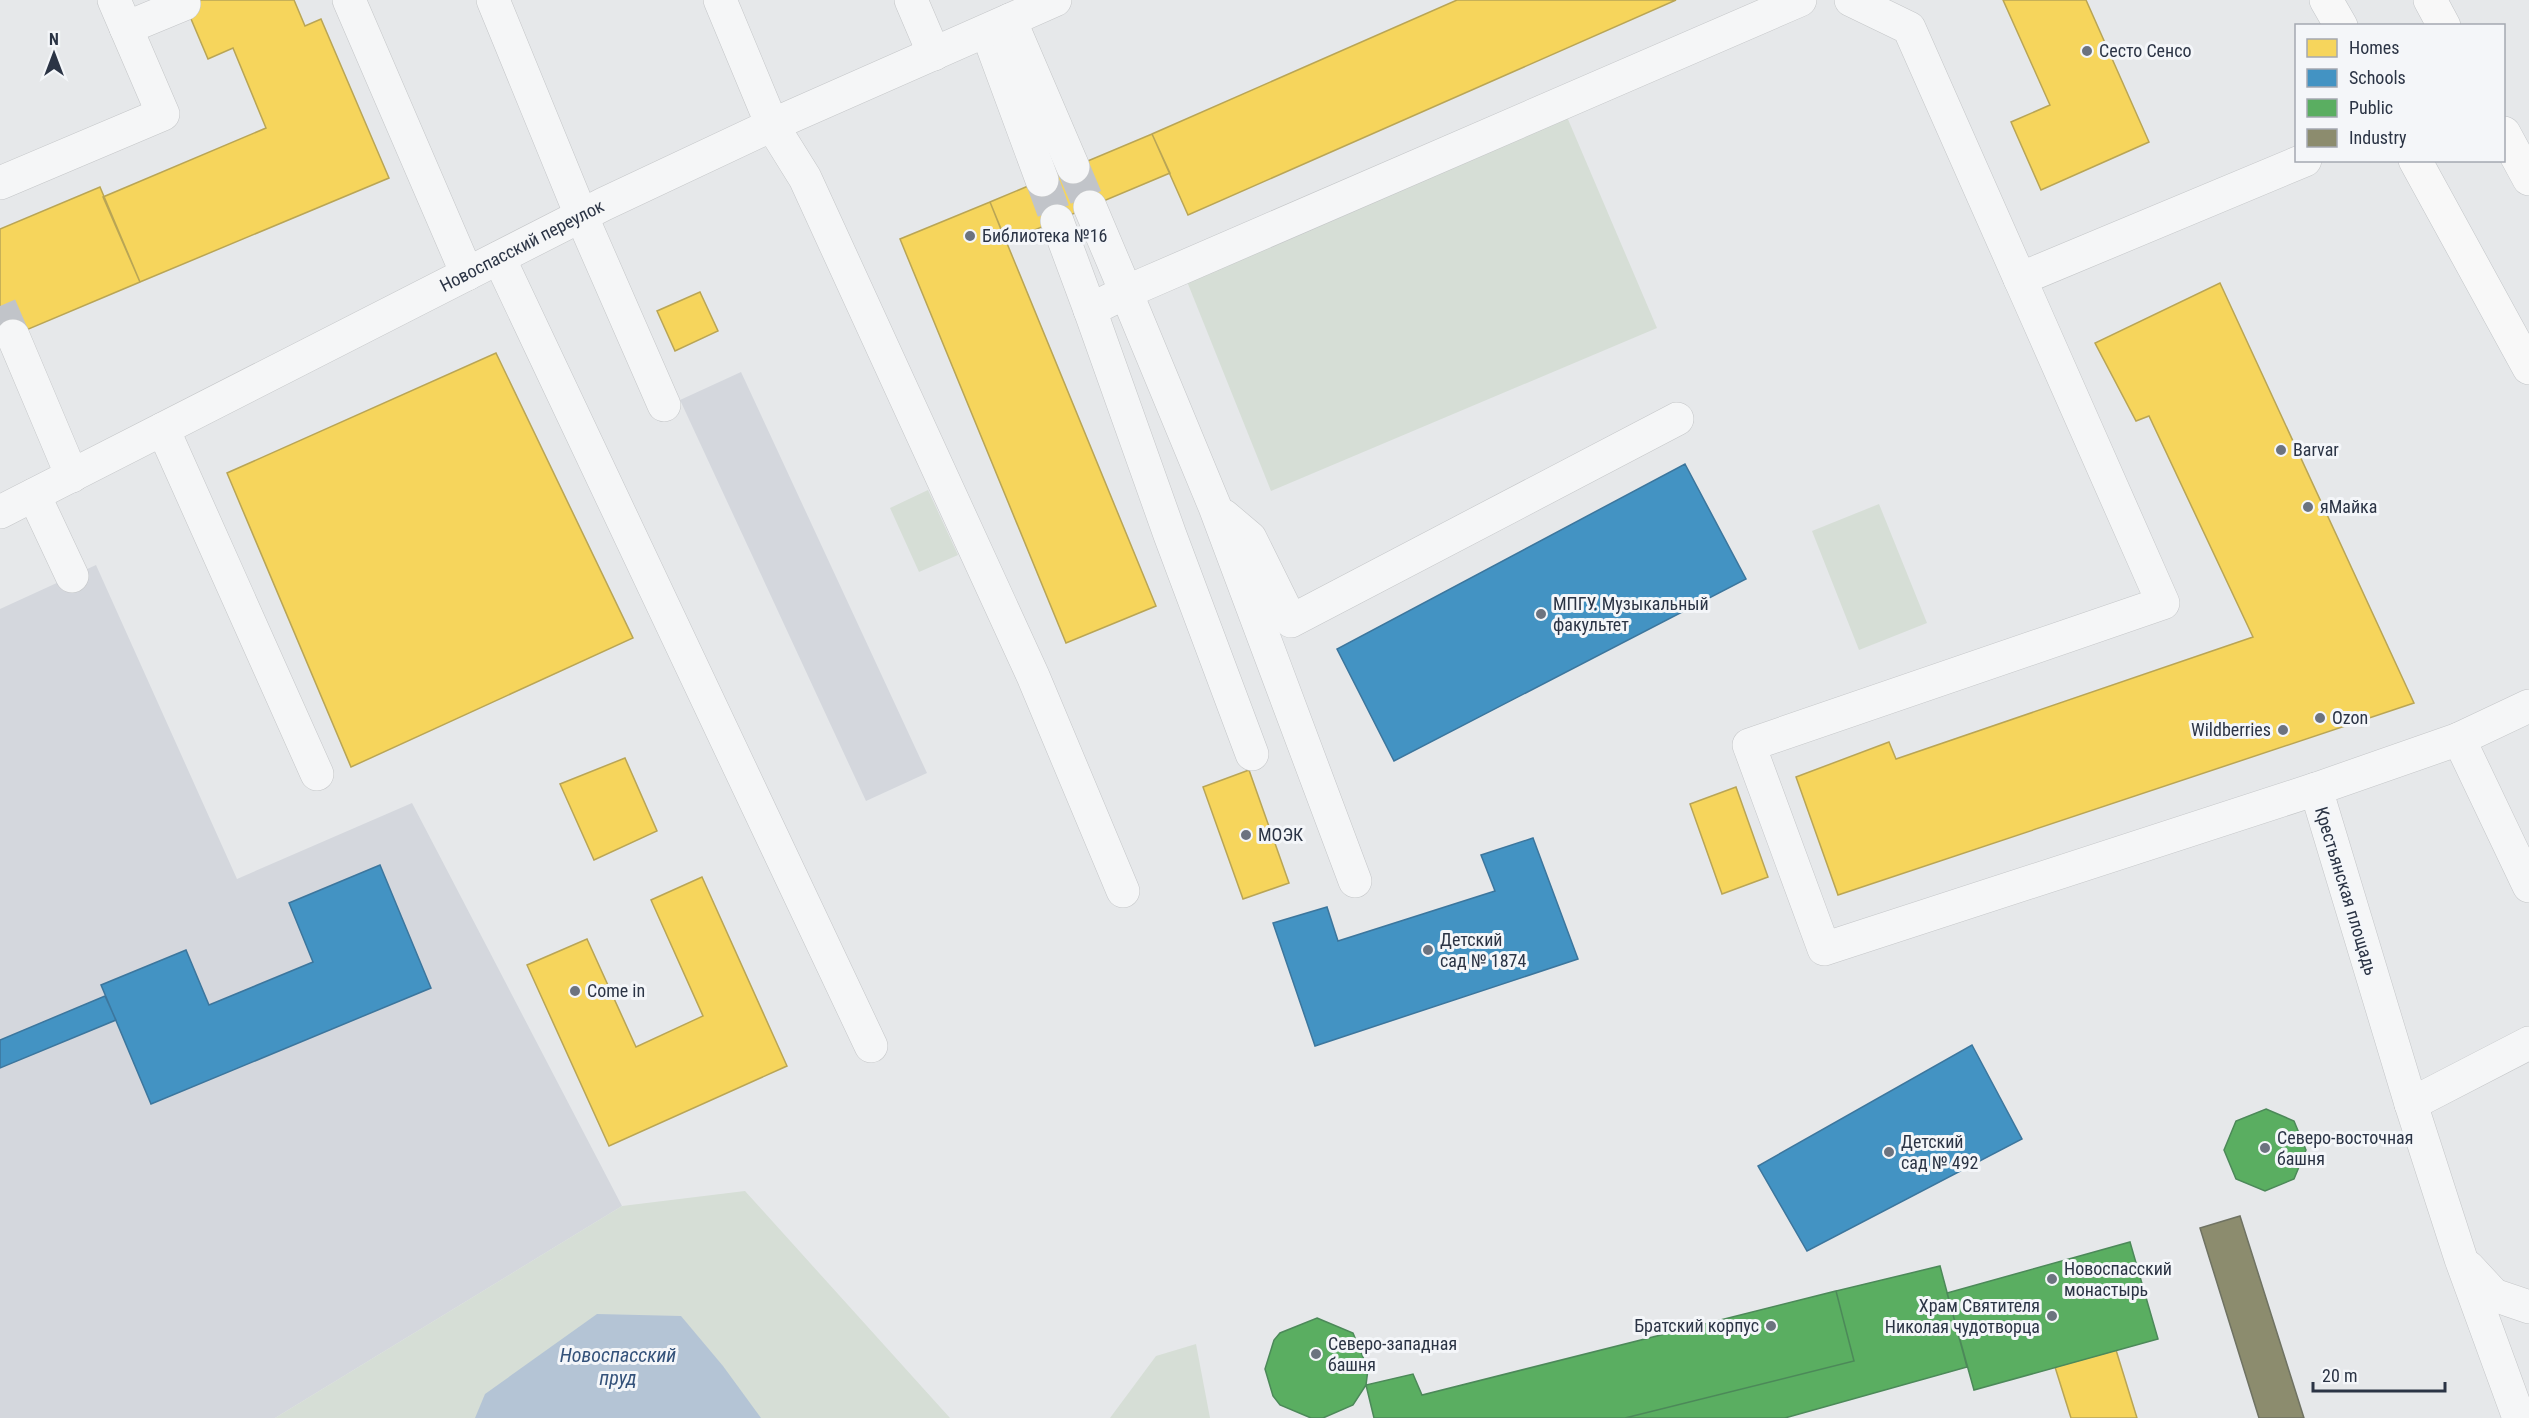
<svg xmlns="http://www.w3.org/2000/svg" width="2529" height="1418" font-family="'Roboto Condensed',sans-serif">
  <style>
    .built { fill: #d4d7dd }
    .green { fill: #d6ded6 }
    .water { fill: #b4c4d5 }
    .homes { fill: #f6d55c; stroke: #b9a555; stroke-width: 1.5 }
    .schools { fill: #4393c3; stroke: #3c769d; stroke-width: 1.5 }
    .public { fill: #5aae61; stroke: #4c8959; stroke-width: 1.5 }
    .industry { fill: #8c8c6e; stroke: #6f7262; stroke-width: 1.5 }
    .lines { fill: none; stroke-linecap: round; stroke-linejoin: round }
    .minor-tunnel { stroke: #c1c4c9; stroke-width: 33; stroke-dasharray: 33 16; stroke-linecap: butt }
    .minor-casing { stroke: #c4c6c8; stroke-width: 34 }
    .major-casing { stroke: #c2c5c8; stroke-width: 34 }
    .minor { stroke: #f5f6f7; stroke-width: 33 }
    .major { stroke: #f8f8f8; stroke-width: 33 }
    .poi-dot { fill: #6c737f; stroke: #f4f6f9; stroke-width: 2 }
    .labels { text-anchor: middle; stroke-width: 6; stroke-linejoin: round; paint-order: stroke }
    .poi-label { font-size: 18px; fill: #2b3445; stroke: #f4f6f9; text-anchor: start }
    .street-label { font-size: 18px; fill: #2b3445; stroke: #f4f6f9 }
    .water-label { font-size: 20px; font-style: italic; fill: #34527a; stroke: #f4f6f9 }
  </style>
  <rect width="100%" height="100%" fill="#e6e8ea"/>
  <!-- built -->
  <path class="built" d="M741 372 927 773 866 801 680 400Z
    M96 565 237 879 412 803 622 1206 275 1418H0V609Z"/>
  <!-- green -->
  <path class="green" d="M1567 117 1657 328 1271 491 1186 279Z
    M928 490 958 555 919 572 890 508Z
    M1879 504 1927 623 1859 650 1812 531Z
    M745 1191 950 1418H275L622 1206Z
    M1196 1344 1210 1418H1110L1156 1356Z"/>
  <!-- water -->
  <path class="water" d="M597 1314 681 1316 723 1366 761 1418H475L485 1394Z"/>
  <!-- homes -->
  <path class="homes" d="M183 0H294L305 26 321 19 389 178 140 282 103 197 266 128 233 48 208 59Z
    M1457 0H1676L1188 215 1152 134Z
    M2003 0H2086L2149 142 2041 190 2011 122 2050 105Z
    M1152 134 1170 173 1006 242 990 202Z
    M100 187 140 282 0 341V229Z
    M990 202 1156 606 1066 643 900 239Z
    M2220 283 2414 703 1838 895 1796 777 1889 742 1896 759 2253 637 2149 416 2136 421 2095 343Z
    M700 292 718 331 675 351 657 311Z
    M496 353 633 638 351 767 227 473Z
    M625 758 657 831 594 860 560 784Z
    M1249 770 1289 883 1243 899 1203 787Z
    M1736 787 1768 877 1722 894 1690 804Z
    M702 877 787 1066 609 1146 527 965 587 939 636 1047 703 1016 651 900Z
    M2116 1350 2137 1418H2071L2055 1367Z"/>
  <!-- schools -->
  <path class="schools" d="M1685 464 1746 579 1394 761 1337 649Z
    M1533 838 1578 959 1315 1046 1273 923 1327 907 1338 941 1495 891 1481 855Z
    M380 865 431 988 151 1104 101 985 186 950 209 1005 313 962 289 903Z
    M105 996 116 1020 0 1068V1040Z
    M1972 1045 2022 1139 1807 1251 1758 1166Z"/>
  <!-- public -->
  <path class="public" d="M2266 1109 2294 1121 2306 1150 2294 1179 2265 1191 2236 1179 2224 1150 2236 1121Z
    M2130 1242 2158 1339 1974 1390 1947 1293Z
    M1940 1266 1967 1367 1785 1418H1625L1854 1361 1836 1291Z
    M1836 1291 1854 1361 1625 1418H1374L1366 1385 1413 1374 1422 1395Z
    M1317 1318 1353 1333 1368 1369 1366 1385 1353 1405 1323 1418H1311L1280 1405 1273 1396 1265 1369 1274 1340 1280 1333Z"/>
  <!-- industry -->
  <path class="industry" d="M2240 1216 2304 1418H2259L2200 1228Z"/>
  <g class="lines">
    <!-- minor-tunnel -->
    <path class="minor-tunnel" d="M1073 167 1090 207
      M1042 180 1057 221
      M0 306 13 336"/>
    <!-- minor casing -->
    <g class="minor-casing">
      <g id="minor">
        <path d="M349 0 467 274"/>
        <path d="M493 0 581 215 664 405"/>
        <path d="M720 0 772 125 805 178 1033 676 1123 891"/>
        <path d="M911 0 934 54"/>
        <path d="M1851 0 1909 28 2020 279 2305 160"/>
        <path d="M1010 20 1073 167"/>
        <path d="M126 28 184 4"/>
        <path d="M987 31 1042 180"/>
        <path d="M0 183 163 114 114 0"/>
        <path d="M1090 207 1126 292 1800 0"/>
        <path d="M1057 221 1090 310"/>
        <path d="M499 258 871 1046"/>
        <path d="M2020 279 2163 603 1749 745 1824 949 2316 789"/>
        <path d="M13 336 72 476"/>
        <path d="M163 429 317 774"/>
        <path d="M34 495 72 576"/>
        <path id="s1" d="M0 512 604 204 772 125 1055 0"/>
        <path d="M1224 516 1250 538 1291 621 1677 419"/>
        <path d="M2459 739 2529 706"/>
        <path d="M1252 754 1170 535 1090 310 1126 292 1215 507 1355 881"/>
        <path d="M2411 1104 2529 1043"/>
        <path d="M2468 1267 2494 1295 2529 1307"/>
        <path d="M2519 1418 2461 1259 2411 1104 2316 789 2459 739 2529 886"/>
      </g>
    </g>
    <!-- major casing -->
    <g class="major-casing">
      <path id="major" d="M2326 0 2341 26
        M2430 0 2444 26
        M2504 133 2529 179
        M2415 160 2529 368"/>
    </g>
    <!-- minor -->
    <use href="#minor" class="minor"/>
    <!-- major -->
    <use href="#major" class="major"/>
  </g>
  <!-- markers -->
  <g class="poi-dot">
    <circle cx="2087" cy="51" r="6"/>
    <circle cx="970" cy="236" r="6"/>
    <circle cx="2281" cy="450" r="6"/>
    <circle cx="2308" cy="507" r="6"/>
    <circle cx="1541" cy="614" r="6"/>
    <circle cx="2320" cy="718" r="6"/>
    <circle cx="2283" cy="730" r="6"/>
    <circle cx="1246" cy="835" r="6"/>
    <circle cx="1428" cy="950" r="6"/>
    <circle cx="575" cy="991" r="6"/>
    <circle cx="2265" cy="1148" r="6"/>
    <circle cx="1889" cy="1152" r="6"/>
    <circle cx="2052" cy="1279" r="6"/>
    <circle cx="2052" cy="1316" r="6"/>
    <circle cx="1771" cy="1326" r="6"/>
    <circle cx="1316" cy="1354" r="6"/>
  </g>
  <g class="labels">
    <!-- poi labels -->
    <g class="poi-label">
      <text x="2099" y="57">Сесто Сенсо</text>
      <text x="982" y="242">Библиотека №16</text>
      <text x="2293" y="456">Barvar</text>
      <text x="2320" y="513">яМайка</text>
      <text x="1553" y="610">МПГУ. Музыкальный<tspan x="1553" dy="21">факультет</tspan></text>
      <text x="2332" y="724">Ozon</text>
      <text x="2271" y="736" text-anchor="end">Wildberries</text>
      <text x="1258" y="841">МОЭК</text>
      <text x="1440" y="946">Детский<tspan x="1440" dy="21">сад № 1874</tspan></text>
      <text x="587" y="997">Come in</text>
      <text x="2277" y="1144">Северо-восточная<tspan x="2277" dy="21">башня</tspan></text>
      <text x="1901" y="1148">Детский<tspan x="1901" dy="21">сад № 492</tspan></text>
      <text x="2064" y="1275">Новоспасский<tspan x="2064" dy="21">монастырь</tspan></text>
      <text x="2040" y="1312" text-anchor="end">Храм Святителя<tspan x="2040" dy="21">Николая чудотворца</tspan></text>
      <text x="1759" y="1332" text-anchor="end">Братский корпус</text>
      <text x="1328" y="1350">Северо-западная<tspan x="1328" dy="21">башня</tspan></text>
    </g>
    <!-- street labels -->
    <g class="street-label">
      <text dy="6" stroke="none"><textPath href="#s1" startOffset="586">Новоспасский переулок</textPath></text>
      <text transform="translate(2346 891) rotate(73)" y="6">Крестьянская площадь</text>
    </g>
    <!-- water labels -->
    <g class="water-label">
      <text x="618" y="1362">Новоспасский<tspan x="618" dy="23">пруд</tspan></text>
    </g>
  </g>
  <!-- legend -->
  <rect x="2295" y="24" width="210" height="138" fill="#f4f6f9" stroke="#a4a8b1" stroke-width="1.5"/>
  <rect x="2307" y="39" width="30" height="18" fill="#f6d55c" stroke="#a4a8b1" stroke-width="1.5"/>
  <text x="2349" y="54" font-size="18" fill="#2b3445">Homes</text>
  <rect x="2307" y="69" width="30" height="18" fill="#4393c3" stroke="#a4a8b1" stroke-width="1.5"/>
  <text x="2349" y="84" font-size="18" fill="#2b3445">Schools</text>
  <rect x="2307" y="99" width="30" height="18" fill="#5aae61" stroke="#a4a8b1" stroke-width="1.5"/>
  <text x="2349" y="114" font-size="18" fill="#2b3445">Public</text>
  <rect x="2307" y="129" width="30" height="18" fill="#8c8c6e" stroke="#a4a8b1" stroke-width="1.5"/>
  <text x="2349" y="144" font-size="18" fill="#2b3445">Industry</text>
  <!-- north arrow -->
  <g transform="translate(54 54)" stroke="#f4f6f9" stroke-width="4.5" paint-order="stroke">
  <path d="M0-4.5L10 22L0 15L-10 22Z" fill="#2b3445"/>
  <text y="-9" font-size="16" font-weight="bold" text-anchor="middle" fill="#2b3445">N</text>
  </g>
  <!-- scale -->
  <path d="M2313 1382v9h132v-9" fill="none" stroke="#2b3445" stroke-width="3"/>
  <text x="2322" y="1382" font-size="18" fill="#2b3445" stroke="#f4f6f9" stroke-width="4.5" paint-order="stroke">20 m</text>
</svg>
